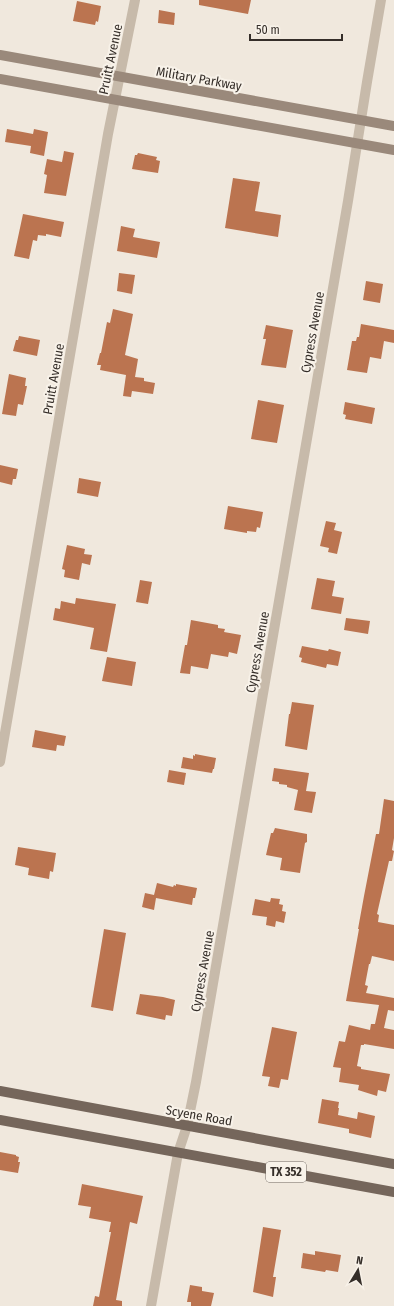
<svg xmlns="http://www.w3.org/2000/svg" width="394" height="1306" font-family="'Fira Sans Condensed',sans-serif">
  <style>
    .building { fill: #bb7450 }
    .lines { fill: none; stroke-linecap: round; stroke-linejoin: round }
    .street { stroke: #c7baaa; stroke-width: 10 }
    .secondary { stroke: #9a897b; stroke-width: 10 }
    .primary { stroke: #75665b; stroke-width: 10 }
    .labels { text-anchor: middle; stroke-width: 4; stroke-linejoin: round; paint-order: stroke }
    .shield { fill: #f8f2e9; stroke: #706963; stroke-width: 1 }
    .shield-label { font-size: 12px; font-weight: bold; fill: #352e29 }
    .street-label { font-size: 13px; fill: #352e29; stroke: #f8f2e9 }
  </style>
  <rect width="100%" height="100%" fill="#f0e8dd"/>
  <!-- building -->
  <path class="building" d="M199 0H251L248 14 199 5Z
    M77 1 101 6 98 22 96 21 95 25 73 21Z
    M159 10 175 13 174 25 158 23Z
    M7 129 33 134 34 129 48 132 44 156 30 153 31 146 5 142Z
    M64 151 74 153 66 196 44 193 47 175 44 174 47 159 62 162Z
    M138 153 157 157 156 160 160 161 158 173 132 169 135 155H137Z
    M233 178 260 182 255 211 281 215 278 237 225 228Z
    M23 214 64 222 61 237 46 234V236L38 235 37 241 33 240 29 259 14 256Z
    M121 226 135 229 133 237 160 242 157 258 117 251Z
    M119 273 135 275 132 294 117 291Z
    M366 281 383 284 380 303 363 300Z
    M113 309 133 314 125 355 138 359 135 377 144 378V381L155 383 153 394 132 391 131 397 123 396 126 375 100 370 101 365H97L100 353H101L107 322 110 323Z
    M361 324 394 330V343L384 341 381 359 370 357 367 373 347 370 352 341H356L357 337H359Z
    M266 325 293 330 286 368 261 365 266 339H263Z
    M19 336 40 340 37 356 13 351 16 340H18Z
    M9 374 26 378 25 386H27L23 405 18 404 16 416 2 414Z
    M258 400 284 405 277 443 251 439Z
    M345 402 375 408 372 424 345 419 346 415 343 414Z
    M0 465 18 469 16 479H13L12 485 0 482Z
    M79 478 101 482 98 497 77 493Z
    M228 506 263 512 260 528 257 527 256 532 247 531V533L224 529Z
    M326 521 336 523 334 530 342 532 337 554 328 552 329 548 320 546Z
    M67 545 85 549 84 554 92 555 90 565 82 563 79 580 64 577 65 570 62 569Z
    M317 578 335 581 332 596 344 598 341 614 311 609Z
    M140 580 152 582 148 604 136 602Z
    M76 598 116 604 107 652 90 649 94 628 53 620 55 608 60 609 61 601 75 604Z
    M346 618 370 621 368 634 344 630Z
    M191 620 218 625V628L225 629 224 632 241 635 237 654 229 652 228 657 211 654 208 669 191 666 190 674 180 673 185 645H187Z
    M302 646 328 651 329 649 341 652 338 666 327 664 326 668 301 662 302 658 299 657Z
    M107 657 136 662 132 686 102 681Z
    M292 702 314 705 307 750 285 746 289 714H290Z
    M35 730 66 736 64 746 57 745 56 751 32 747Z
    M195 754 216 758 214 769H213L212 773 181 768 183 757 193 759V755L195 756Z
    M274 768 309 773 306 791 316 792 312 813 294 810 298 790 287 787V785L279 784V782L272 781Z
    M169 770 186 773 184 785 167 782Z
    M384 799 394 801V838L392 850 394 851 392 861H389L377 914 379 915 378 922 394 925V961L372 956 370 964H369L365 985 368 986 366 993 394 998V1011L388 1010 384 1028 394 1030V1049L364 1044V1045H361L357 1066 361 1067V1069L390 1074 386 1092 378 1090 377 1096 358 1090 359 1085 339 1082 341 1068 333 1067 339 1041 345 1042 349 1025 370 1030 371 1024H375L379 1005 346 1001 359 929H358L364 896 376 834H379Z
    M275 828 307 834V842L305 843 300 873 280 870 282 858 266 855 271 833H273Z
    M18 847 56 853 53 872 50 871 49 879 28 875 29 868 15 865Z
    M157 883 173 887 174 885 176 886V884L197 888 195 898H193L192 905 156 898 154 910 142 907 145 893 154 895Z
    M271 898 280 899 279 904 283 905 282 911 286 912 284 923 276 921 275 927 266 925 267 917 252 915 255 899 270 902Z
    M104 929 126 933 113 1011 91 1007Z
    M140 994 163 997 175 1000 172 1016 166 1015 165 1020 136 1014Z
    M272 1027 297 1032 288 1080 281 1079 279 1088 268 1086 270 1077 262 1076Z
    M322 1099 339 1102 338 1108H339L338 1115 357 1119 358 1112 375 1116 371 1138 349 1133V1129L318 1123Z
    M0 1152 16 1155V1156L19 1157 18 1162H20L18 1173 0 1170Z
    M82 1184 143 1196 137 1224 130 1222 116 1300 122 1301V1306H93L95 1296 99 1297 111 1232H109L111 1222 89 1218 91 1207 78 1205Z
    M263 1227 281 1230 273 1277H276L273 1297 253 1292Z
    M315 1251 341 1255 338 1272 326 1270 325 1272 301 1268 303 1253 315 1255Z
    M190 1285 202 1287V1291L214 1293 211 1306H191V1302H187Z"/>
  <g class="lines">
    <!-- street -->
    <path class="street" d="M0 762 108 134 135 0
      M151 1306 178 1153 187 1126 196 1082 348 201 367 82 381 0"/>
    <!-- secondary -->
    <path class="secondary" d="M0 55 394 126
      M0 79 394 150"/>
    <!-- primary -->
    <path class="primary" d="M0 1091 394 1164
      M0 1120 394 1192"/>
  </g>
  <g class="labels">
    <!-- shield labels -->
    <rect class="shield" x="266" y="1162" width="40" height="20" rx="3"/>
    <g class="shield-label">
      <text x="286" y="1176">TX 352</text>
    </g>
    <!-- street labels -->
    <g class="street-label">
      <text transform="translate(110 59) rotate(-78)" y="5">Pruitt Avenue</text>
      <text transform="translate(199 78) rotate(10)" y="5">Military Parkway</text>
      <text transform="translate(312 332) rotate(-80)" y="5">Cypress Avenue</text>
      <text transform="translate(53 379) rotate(-80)" y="5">Pruitt Avenue</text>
      <text transform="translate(257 652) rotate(-80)" y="5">Cypress Avenue</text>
      <text transform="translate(202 971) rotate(-80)" y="5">Cypress Avenue</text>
      <text transform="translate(199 1115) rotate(10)" y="5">Scyene Road</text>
    </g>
  </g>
  <!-- north arrow -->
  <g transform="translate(358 1270) rotate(10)" stroke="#f8f2e9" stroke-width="3" paint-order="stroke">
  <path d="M0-3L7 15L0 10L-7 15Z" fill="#352e29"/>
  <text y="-6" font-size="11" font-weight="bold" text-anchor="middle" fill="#352e29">N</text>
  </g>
  <!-- scale -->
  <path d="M250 34v6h92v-6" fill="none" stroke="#352e29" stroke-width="2"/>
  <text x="256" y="34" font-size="12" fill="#352e29" stroke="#f8f2e9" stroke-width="3" paint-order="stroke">50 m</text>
</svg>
